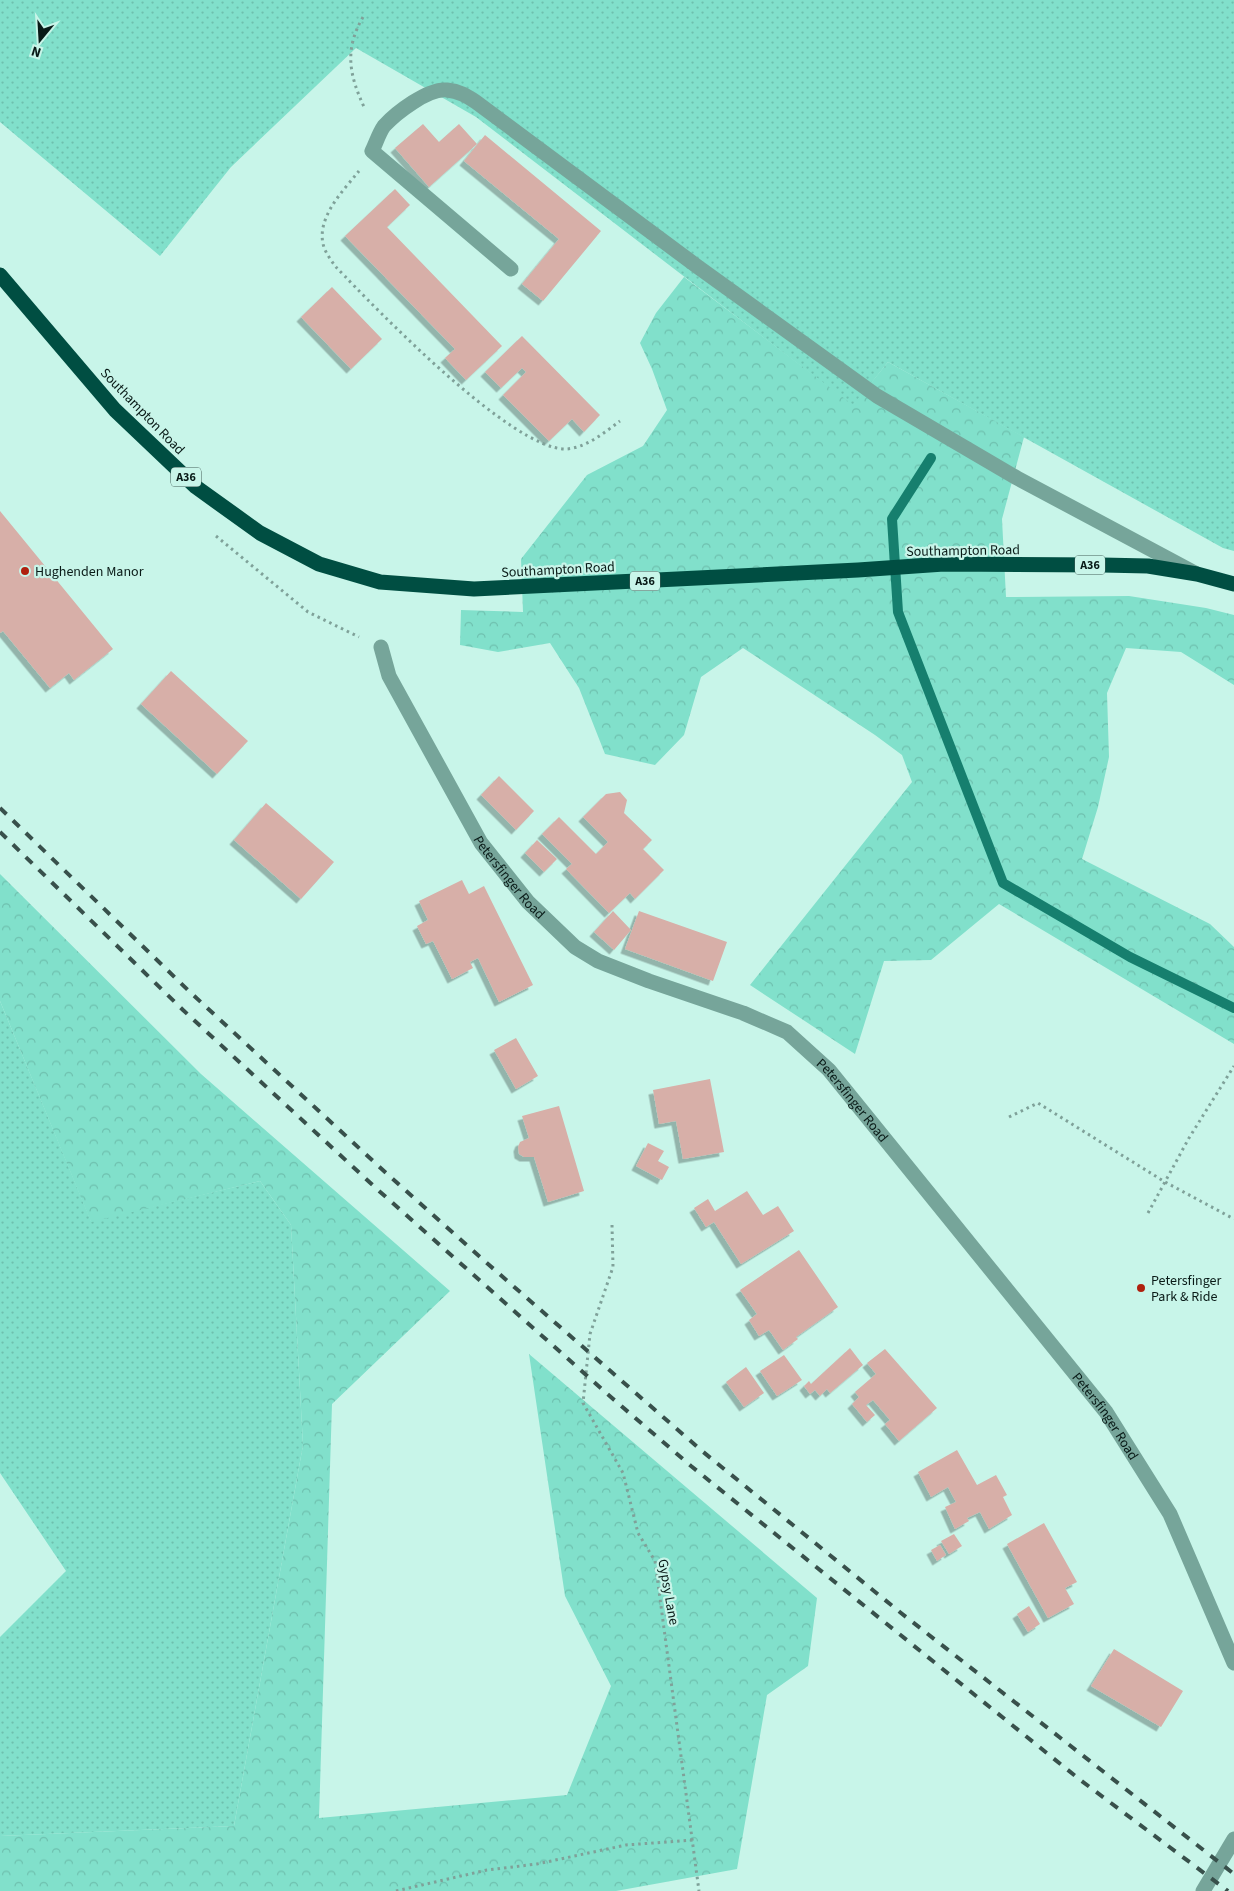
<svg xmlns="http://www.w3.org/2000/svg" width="1234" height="1891" font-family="'Source Sans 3',sans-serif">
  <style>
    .grass { fill: url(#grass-dots) }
    .forest { fill: url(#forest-crowns) }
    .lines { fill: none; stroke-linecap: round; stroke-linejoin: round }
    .stream { stroke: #167f6e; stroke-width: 10 }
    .building { fill: #d7afa8; filter: url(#shadow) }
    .path { stroke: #7fa199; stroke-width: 3; stroke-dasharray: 2.5 4; stroke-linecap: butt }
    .minor { stroke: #76a59a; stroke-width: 15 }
    .highway { stroke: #004e42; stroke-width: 15 }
    .rail { stroke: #38504b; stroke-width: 4; stroke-dasharray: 9 9; stroke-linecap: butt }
    .poi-dot { fill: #af200e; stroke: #c8f5e9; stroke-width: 2 }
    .labels { text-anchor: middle; stroke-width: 4.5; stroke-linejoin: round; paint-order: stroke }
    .shield { fill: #c8f5e9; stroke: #425c56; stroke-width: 1 }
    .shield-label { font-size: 12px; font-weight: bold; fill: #091a17 }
    .street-label { font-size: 14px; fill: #091a17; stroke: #c8f5e9 }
    .poi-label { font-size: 14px; fill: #091a17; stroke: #c8f5e9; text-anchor: start }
  </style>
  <defs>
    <pattern id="grass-dots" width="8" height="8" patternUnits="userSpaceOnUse" patternTransform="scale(1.25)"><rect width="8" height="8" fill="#81e0cb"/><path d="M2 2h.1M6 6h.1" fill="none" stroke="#6ec0ae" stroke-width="1.8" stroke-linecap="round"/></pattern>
    <pattern id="forest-crowns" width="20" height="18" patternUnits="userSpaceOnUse" patternTransform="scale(1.25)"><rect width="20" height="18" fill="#81e0cb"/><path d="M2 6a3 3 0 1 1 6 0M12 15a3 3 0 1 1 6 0" fill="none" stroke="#6ec0ae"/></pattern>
    <filter id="shadow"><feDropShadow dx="-4.5" dy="4.5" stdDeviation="0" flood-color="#0004"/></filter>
  </defs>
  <rect width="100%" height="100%" fill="#c8f5e9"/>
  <!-- grass -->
  <path class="grass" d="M0 0H1234V551L1223 548 888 362 853 406 476 117 356 48 231 167 160 256 0 122Z
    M0 1001 91 1221 260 1181 291 1225 303 1445 234 1826 0 1836V1637L66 1571 0 1473Z"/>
  <!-- forest -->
  <path class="forest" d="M684 277 853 405 888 362 1024 437 1002 519 1006 597 1129 596 1206 608 1234 615V685L1181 652 1126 648 1107 693 1109 757 1098 807 1082 859 1210 924 1234 947V1044L999 904 931 960 884 961 855 1054 750 985 912 782 902 755 875 735 743 648 701 677 684 735 655 765 605 754 579 688 550 643 498 652 460 645 461 610 523 612 521 559 587 475 643 446 667 410 652 369 640 343 656 313Z
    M0 874 201 1074 450 1291 332 1404 319 1818 567 1795 611 1686 565 1596 529 1354 817 1598 808 1666 767 1695 737 1869 616 1891H0V1836L234 1826 303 1445 291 1225 260 1181 91 1222 0 1001Z"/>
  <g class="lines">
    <!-- stream -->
    <path class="stream" d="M931 458 892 519 898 612 1003 883 1130 957 1234 1008"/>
  </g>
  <!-- building -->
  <path class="building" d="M423 124 439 142 459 124 477 144 429 187 395 148Z
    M485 135 601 231 543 301 522 284 559 239 464 161Z
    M395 189 410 205 387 227 502 346 466 380 445 358 455 349 345 236Z
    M332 287 382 339 351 369 301 317Z
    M522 336 600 415 584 432 572 419 549 441 503 395 526 372 522 368 501 388 485 372Z
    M0 511 113 649 74 680 69 673 50 688 3 631 0 633Z
    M171 671 248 741 217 774 141 704Z
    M499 776 534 811 516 830 481 795Z
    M620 792 627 800 624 813 652 840 643 849 664 870 635 899 630 893 609 913 566 869 572 864 542 834 559 817 596 854 608 842 583 817 606 794Z
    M266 803 334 862 301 899 234 840Z
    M537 840 557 859 544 872 525 853Z
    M462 880 469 894 484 886 533 985 499 1002 478 958 470 962 473 968 452 979 433 941 426 944 417 926 428 920 419 901Z
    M613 911 631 930 614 950 594 932Z
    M639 911 727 942 713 981 625 949Z
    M516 1038 538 1076 516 1089 494 1050Z
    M710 1079 724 1152 683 1159 676 1121 659 1124 653 1090Z
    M559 1106 584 1191 548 1202 534 1157H524L519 1154 518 1147 520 1142 529 1138 522 1116Z
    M648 1143 664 1151 658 1161 669 1167 662 1180 636 1166Z
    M747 1191 763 1215 778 1206 794 1231 741 1264 714 1222 706 1227 694 1208 708 1199 715 1211Z
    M799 1250 838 1307 796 1337 798 1339 783 1350 769 1330 759 1336 749 1320 757 1314 740 1290Z
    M850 1348 863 1365 830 1393 827 1389 820 1396 815 1390 810 1394 804 1386 809 1381 811 1384Z
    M885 1349 937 1408 899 1441 885 1424 890 1420 873 1400 866 1405 875 1415 867 1422 852 1404 859 1397 855 1392 876 1374 867 1363Z
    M784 1355 802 1380 777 1396 760 1371Z
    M746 1367 764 1393 744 1407 726 1382Z
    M957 1450 977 1485 996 1475 1007 1495 1003 1497 1012 1515 989 1529 980 1512 967 1518 969 1521 955 1529 945 1507 956 1502 948 1487 931 1497 918 1472Z
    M1044 1523 1077 1582 1065 1588 1074 1604 1048 1618 1007 1544Z
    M954 1534 962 1546 949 1554 941 1541Z
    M940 1545 946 1555 937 1561 931 1550Z
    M1029 1606 1040 1624 1028 1632 1017 1614Z
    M1114 1649 1183 1691 1161 1727 1091 1686Z"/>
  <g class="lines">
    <!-- path -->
    <path class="path" d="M363 17C344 50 349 75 365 109
      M359 171C342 192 313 221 325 250 328 256 332 262 336 267 376 309 512 450 566 449 586 448 605 432 620 421
      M216 536 308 612 359 637
      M1009 1117 1038 1103 1165 1182 1234 1219
      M1148 1213 1189 1138 1234 1066
      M612 1225 613 1267 590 1334 583 1403 623 1473 638 1533 655 1561 699 1891
      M396 1891 487 1870 537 1864 626 1845 693 1840"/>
    <!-- minor -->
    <g class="minor">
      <path d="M511 269 372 151C376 143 379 133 384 126 396 113 428 88 447 90 459 91 467 96 476 102L698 267 877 396 1017 478 1195 573"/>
      <path id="s1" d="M381 647 389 676 481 843 528 902 575 947 598 961 649 981 743 1013 787 1032 829 1070 1106 1412 1170 1514 1234 1663"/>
      <path d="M1203 1891 1234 1839"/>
    </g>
    <!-- highway -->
    <path class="highway" d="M0 275 115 410 196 487 260 533 319 564 380 582 474 589 858 570 944 564 1102 565 1148 566 1197 574 1234 584"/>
    <!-- rail -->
    <path class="rail" d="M0 808 191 993 385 1172 488 1264 702 1451 901 1613 1234 1874
      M0 832 183 1010 378 1190 612 1398 691 1466 1079 1779 1228 1891"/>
  </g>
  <!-- markers -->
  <g class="poi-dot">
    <circle cx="25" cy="571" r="5"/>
    <circle cx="1141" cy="1288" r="5"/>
  </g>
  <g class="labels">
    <!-- shield labels -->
    <g class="shield">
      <rect x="171" y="467.5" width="30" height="19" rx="4"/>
      <rect x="1075" y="555.5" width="30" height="19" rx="4"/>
      <rect x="630" y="571.5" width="30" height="19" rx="4"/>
    </g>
    <g class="shield-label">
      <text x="186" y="481">A36</text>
      <text x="1090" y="569">A36</text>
      <text x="645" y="585">A36</text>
    </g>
    <!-- street labels -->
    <g class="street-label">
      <text transform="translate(143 411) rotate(46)" y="5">Southampton Road</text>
      <text transform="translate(963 550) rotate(-1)" y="5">Southampton Road</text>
      <text transform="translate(558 569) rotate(-3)" y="5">Southampton Road</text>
      <text dy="5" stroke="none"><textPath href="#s1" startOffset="265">Petersfinger Road</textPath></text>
      <text dy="5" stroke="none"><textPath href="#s1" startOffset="685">Petersfinger Road</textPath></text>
      <text dy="5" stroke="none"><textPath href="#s1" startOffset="1090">Petersfinger Road</textPath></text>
      <text transform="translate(669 1592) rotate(80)" y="5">Gypsy Lane</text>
    </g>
    <!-- poi labels -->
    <g class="poi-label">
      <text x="35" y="576">Hughenden Manor</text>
      <text x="1151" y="1285">Petersfinger<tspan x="1151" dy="16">Park &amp; Ride</tspan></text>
    </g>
  </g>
  <!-- north arrow -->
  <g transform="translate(40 40) rotate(198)" stroke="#c8f5e9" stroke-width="4" paint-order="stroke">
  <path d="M0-4L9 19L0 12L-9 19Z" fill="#091a17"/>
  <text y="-8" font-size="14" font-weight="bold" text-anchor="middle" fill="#091a17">N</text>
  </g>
</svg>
